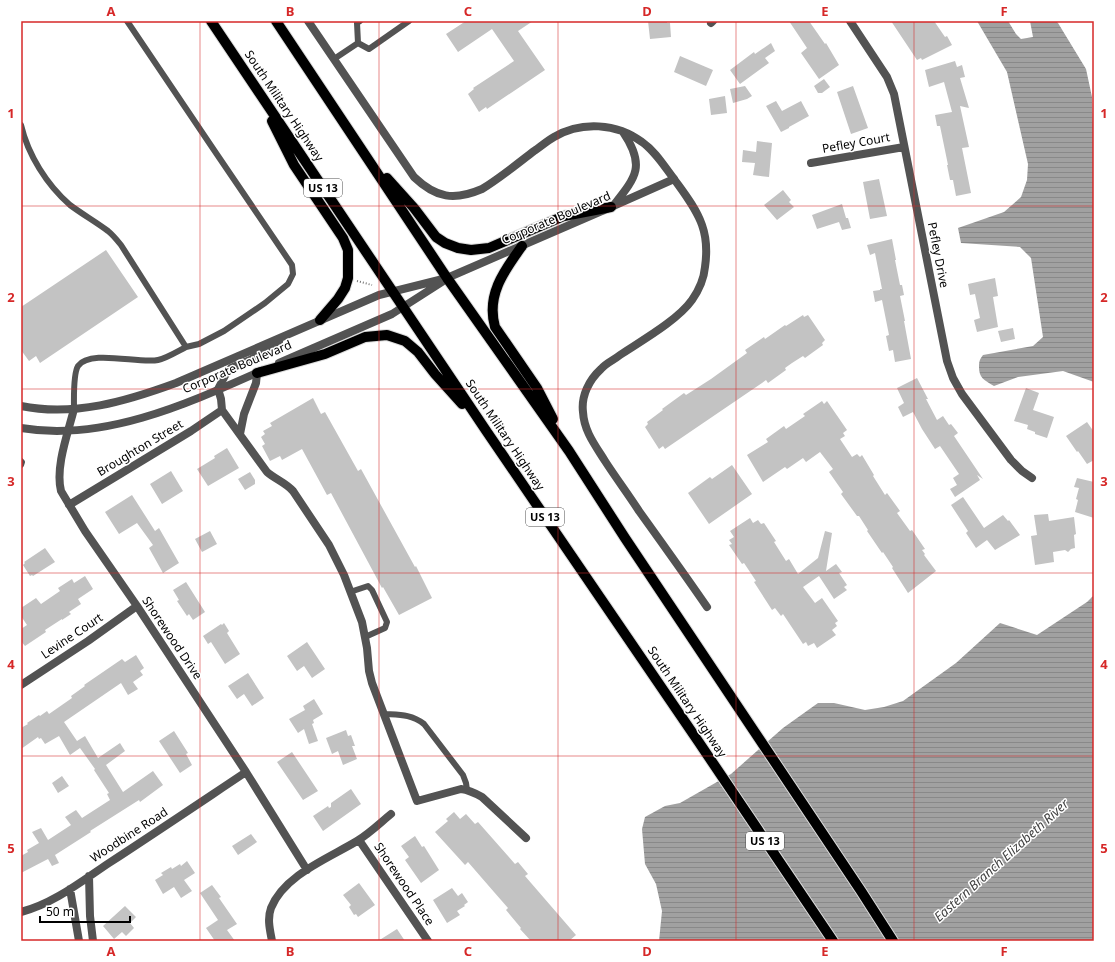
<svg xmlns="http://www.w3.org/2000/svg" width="1115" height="962" font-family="'Noto Sans',sans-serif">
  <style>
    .water { fill: url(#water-rules) }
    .building { fill: #c3c3c3 }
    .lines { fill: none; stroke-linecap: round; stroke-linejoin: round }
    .primary-casing { stroke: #dbdbdb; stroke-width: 12 }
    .path { stroke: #757575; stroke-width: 2; stroke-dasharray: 1 2; stroke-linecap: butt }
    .service { stroke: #535353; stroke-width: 6 }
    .minor { stroke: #535353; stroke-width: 8 }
    .tertiary { stroke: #535353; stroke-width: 8 }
    .primary { stroke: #000; stroke-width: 10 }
    .grid { fill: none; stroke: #d62828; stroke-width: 1; stroke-opacity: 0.55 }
    .labels { text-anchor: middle; stroke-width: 3; stroke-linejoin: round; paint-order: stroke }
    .shield { fill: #fff; stroke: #4c4c4c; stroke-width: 1 }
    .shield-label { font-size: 11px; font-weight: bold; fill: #000 }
    .street-label { font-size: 12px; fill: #000; stroke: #fff }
    .water-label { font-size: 13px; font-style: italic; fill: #424242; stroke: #fff }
    .neatline { fill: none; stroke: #d62828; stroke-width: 1.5 }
    .grid-label { font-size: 13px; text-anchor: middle; font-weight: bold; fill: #d62828 }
  </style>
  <defs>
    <pattern id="water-rules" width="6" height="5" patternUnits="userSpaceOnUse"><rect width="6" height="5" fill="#a1a1a1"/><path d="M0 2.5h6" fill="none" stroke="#898989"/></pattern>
  </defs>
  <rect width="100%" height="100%" fill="#fff"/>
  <!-- water -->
  <path class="water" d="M977 21H1008L1016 34 1021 39 1033 37 1030 21H1056L1058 23 1086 69 1092 97 1094 153V382L1063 371 1018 377 994 386C984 380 979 378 979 367 979 361 980 359 983 355L1033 346 1043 337 1031 258 1020 247 961 243 958 228 1004 212 1021 197 1027 180 1028 164 1007 72Z
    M1094 595V941H659L662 911 656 884 645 864 642 829 645 817 665 806 680 803 731 774 783 728 818 703H834L865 710 884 707 903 701 956 663 1000 623 1037 635 1087 602Z"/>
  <!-- building -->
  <path class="building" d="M466 21H533L518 31 545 70 487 109 486 107 479 112 468 94 474 89 473 88 514 61 492 29 458 52 446 34Z
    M648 21H667V23H670L671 37 650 39Z
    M789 21H809L825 44 826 43 839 65 819 79 801 53 807 48Z
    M891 21H934L945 37 947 36 952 45 922 60 921 58 917 60Z
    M771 43 775 51 765 58 769 63 740 84 730 70 754 52 755 54Z
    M680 56 713 70 706 86 674 72Z
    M955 61 957 67 962 65 965 77 960 78 969 108 960 106 969 147 962 148 971 193 956 196 953 180H950L947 165H948L940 126H937L935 115 952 112 944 82 929 87 925 70Z
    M824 79 830 87 822 93H818L814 86Z
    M745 86 752 96 747 99 733 103 730 89Z
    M853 86 868 128 851 134 837 92Z
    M725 96 727 113 711 115 709 99Z
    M776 101 782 111 801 101 809 116 789 127V128L781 132 766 106Z
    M757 141 772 143 769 177 753 175 755 163 742 162 743 150 756 152Z
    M879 179 887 216 870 219 863 182Z
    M783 190 791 200 789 202 794 207 777 220 764 205Z
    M842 204 846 218H848L851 228 842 230 839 222 817 229 812 215Z
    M892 239 896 260H895L900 285H902L904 295 900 296 905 321H904L911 359 895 362 893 350 889 351 886 336 889 335 882 300 875 302 873 291 880 290V289H882L875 253 870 255 867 245Z
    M106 250 138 297 40 363 36 356 29 361 21 350V307Z
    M995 278 998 296 993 297 998 327 977 332 974 320 980 318 975 294 970 295 968 284Z
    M803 315 804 317 808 315 825 340 822 343 823 345 805 358 803 356 792 363 785 368 786 370 768 383 766 380 762 383 665 449 663 446 659 449 645 427 648 424 647 422 663 410 662 409 684 393 686 395 711 379 747 353 745 350 764 337 765 339 785 325 786 326Z
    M1013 328 1015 339 1001 342 998 331Z
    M917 378 928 399H926L937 420 943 416 949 425 951 424 958 433 954 436 983 479 977 475 980 480 955 497 950 489 957 485 953 478 959 474 940 446 935 449 922 429 913 412 903 417 898 407 904 403 897 388Z
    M1026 388 1039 393 1033 410 1054 417 1047 438 1035 434V432L1027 429 1028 425 1014 421Z
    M313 398 321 414 325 412 358 471 361 469 415 567 416 566 432 598 399 615 383 587 382 588 331 493 327 495 302 449 282 460 280 456 270 461 262 446 265 444 261 437 265 434 263 431 272 426 270 423Z
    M822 401 824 404 827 401 847 430 843 433 845 436 840 439 852 457 857 454 860 457 862 455 874 475 873 476 885 495 887 493 900 511 897 513 910 531 912 530 925 549 922 550 925 554 924 555 936 571 908 593 892 568 893 567 883 552 882 553 867 531 868 530 859 516H857L841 494 843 492 829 472 833 469 820 452 806 462 803 458 787 469 785 467 763 482 747 455 768 442 766 439 784 426 786 429 805 416 803 414Z
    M1087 422 1094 432V460L1087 464 1078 451 1077 452 1066 436Z
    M227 448 239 468 208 486 197 469 215 458 214 456Z
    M732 465 752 494 709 524 688 493 710 477 712 479Z
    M171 471 183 491 162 504 150 484Z
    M250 472 255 480V484L245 490 238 479Z
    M1077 478 1094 482V518L1075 512 1078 500 1076 499 1079 488 1074 487Z
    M132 495 155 531 159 528 179 563 163 573 149 548 153 545 137 523 119 534 105 512Z
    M963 497 984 528 1003 515 1008 521 1009 520 1020 535 995 550 987 540 976 548 966 533 968 531 951 505Z
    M1048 514 1049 521 1074 517 1076 534 1074 535 1075 548 1071 549 1068 552 1065 550 1053 552 1054 562 1035 565 1031 536 1037 535 1034 515Z
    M750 518 753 523 758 520 761 524 764 523 776 541 774 542 786 561 789 559 798 574 818 558 825 531 832 533 826 571 836 564 842 572 839 573 847 585 844 587 847 590 834 599 819 576 803 587 815 603 822 598 838 621 835 623 837 626 832 630 836 635 817 648 814 643 808 646 806 642 803 644 783 614 781 616 775 608 772 610 754 582 756 581 744 563 742 564 729 545 732 544 729 540 734 537 730 531Z
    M210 531 217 544 202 552 195 539Z
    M45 548 55 562 33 576 32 575 30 576 23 565 25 563 24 562Z
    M85 576 93 589 78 599 81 604 69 612 71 614 62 620V619L45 630 46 632 25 646 21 641V629L27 625 21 616V608L36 598 41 604 60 591 58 588 72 579 74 583Z
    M186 582 205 612 193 620 189 614 187 616 177 601 179 600 173 590Z
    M224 623 229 631 227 633 240 654 225 664 211 642 208 644 203 636 221 624 222 625Z
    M307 642 325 669 312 678 304 666 297 671 287 656Z
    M136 655 144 668 140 671 143 675 133 682 138 689 128 695 121 683 64 722 77 741 85 736 98 758 120 743 125 751 106 765 123 792 153 771 163 785 140 802 139 800 90 831 91 832 55 855 59 863 52 866 48 859 21 873V856L28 852 27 850 39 843 32 832 41 828 48 840 71 825 65 817 76 810 82 818 110 800 107 794 109 793 94 770 95 769 80 748 70 755 59 736 45 744 41 738 39 739 38 737 21 749V728L28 724 27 723 39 715 40 716 47 711 49 714 72 698 71 696 85 686 84 685 122 659 125 662Z
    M248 673 264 698 252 706 244 694 237 699 228 686Z
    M314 699 323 714 313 720 314 723 312 724 318 741 309 744 304 729 298 733 289 719 305 710 303 706Z
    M346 730 348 736 351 735 355 746H352L357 759 343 765 338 751 332 754 326 738Z
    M174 731 188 753 186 754 192 765 180 773 159 741Z
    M292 752 318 791 303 800 277 762Z
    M62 776 69 786 58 793 52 783Z
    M351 789 361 804 323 831 313 816 328 806 329 808 331 807V803Z
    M454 812 460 819 466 814 475 824 478 822 515 864 518 862 528 874 525 876 576 935 569 941H531L520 929 521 928 506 910 508 908 494 892 468 862 465 865 435 832 448 821 446 819Z
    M251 834 257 842 238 855 232 846Z
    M415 836 422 847 424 846 439 870 421 883 405 860 409 857 401 846Z
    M187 861 195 873 184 880 192 891 181 898 174 887 163 894 155 880 163 875 161 873 171 867 172 869 180 864 181 866Z
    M359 883 375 905 358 917 356 914 354 915 349 907 351 905 343 895Z
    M212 885 221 897 219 898 237 924 227 930 235 941H215L206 928 218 920 200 893Z
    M452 888 458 896 462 893 468 902 464 905 465 906 457 911 460 915 447 923 433 900Z
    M125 906 136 917 130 923 134 928 126 936 122 932 114 939 103 926Z
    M397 929 405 941H378Z"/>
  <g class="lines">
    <!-- primary casing -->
    <g class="primary-casing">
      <path id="primary" d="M211 21 487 432 698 741 833 941
        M276 21 447 278 569 451 625 538 861 891 893 941
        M272 121 294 165 343 238 348 250V278L345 288 338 299 320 320
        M387 178 414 208 436 237 445 243 458 248 471 250 489 248 564 216 611 207
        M522 246C504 271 486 295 495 327L537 388 553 419
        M257 373 325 354 365 337 387 335 405 341 418 352 435 374 462 404"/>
    </g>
    <!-- path -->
    <path class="path" d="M357 281 372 285"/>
    <!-- service -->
    <path class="service" d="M358 43 369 49 409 21
      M358 43 357 23 360 21
      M334 59 358 43
      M21 125C28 155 47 185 70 205 82 214 96 222 108 231 113 235 117 240 121 245L186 347 199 344 224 331 265 303 288 284 293 274 292 265 216 153 127 21
      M74 409C74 399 73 374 78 366 90 349 139 364 158 360 167 358 178 351 186 347
      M21 461 22 462 21 465
      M350 592 368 586 372 590 387 622 385 628 365 637
      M384 714C399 715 411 714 424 724L463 775 466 783 467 790"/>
    <!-- minor -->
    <path class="minor" d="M850 21 887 77 894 94 947 361 953 378 962 394 1011 460 1022 471 1032 478
      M711 23 713 21
      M811 163 904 147
      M674 179C684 193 696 208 702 225 707 239 707 253 705 267 704 278 699 290 692 300 678 320 641 341 620 355 614 360 606 363 601 369 589 380 581 396 583 412 584 431 595 445 605 461 616 478 628 494 639 511 662 543 685 575 707 607
      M279 341 250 360 231 368 227 372 218 389 221 399 222 410 267 472C275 479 286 483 293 491L329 545 344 575 362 622 367 648 369 671 372 683 417 801 461 789C469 790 475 793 482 797L526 838
      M74 409C68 433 55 467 61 491L85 531 137 606 246 772 307 870
      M240 434 244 414 256 383 257 373
      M69 505 191 431 222 410
      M21 685 88 641 137 606
      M359 840 428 941
      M89 876 90 916 93 941
      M70 889 79 941
      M21 912C53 904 82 881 109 863 155 833 201 802 246 772
      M272 941C270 930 267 919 271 908 284 875 329 858 357 841 370 833 380 823 391 814"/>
    <!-- tertiary -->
    <path class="tertiary" d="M613 206C636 177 646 166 623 132
      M279 363 392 314 442 282
      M21 406C74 417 127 401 176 383L379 295 447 278 611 207 674 179C664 166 655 151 642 142 617 123 581 121 554 137 547 141 540 147 534 151 517 164 500 178 482 189 454 201 436 198 414 177L308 21
      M21 428C104 442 187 404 261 371"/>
    <!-- primary -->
    <use href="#primary" class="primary"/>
  </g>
  <!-- grid -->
  <path class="grid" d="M200 21V941M379 21V941M558 21V941M736 21V941M914 21V941M21 206H1094M21 389H1094M21 573H1094M21 756H1094"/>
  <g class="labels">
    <!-- shield labels -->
    <g class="shield">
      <rect x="304" y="179" width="38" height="18" rx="3"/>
      <rect x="526" y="508" width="38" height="18" rx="3"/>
      <rect x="746" y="832" width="38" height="18" rx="3"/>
    </g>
    <g class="shield-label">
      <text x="323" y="192">US 13</text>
      <text x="545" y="521">US 13</text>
      <text x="765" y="845">US 13</text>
    </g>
    <!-- street labels -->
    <g class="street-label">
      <text transform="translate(284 106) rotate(56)" y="4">South Military Highway</text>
      <text transform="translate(856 143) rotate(-10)" y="4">Pefley Court</text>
      <text transform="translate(556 218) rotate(-23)" y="4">Corporate Boulevard</text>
      <text transform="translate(938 255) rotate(79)" y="4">Pefley Drive</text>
      <text transform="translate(237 367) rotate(-23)" y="4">Corporate Boulevard</text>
      <text transform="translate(505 435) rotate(56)" y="4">South Military Highway</text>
      <text transform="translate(140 448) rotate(-31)" y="4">Broughton Street</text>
      <text transform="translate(72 636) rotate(-34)" y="4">Levine Court</text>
      <text transform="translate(172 638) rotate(56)" y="4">Shorewood Drive</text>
      <text transform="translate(687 702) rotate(56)" y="4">South Military Highway</text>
      <text transform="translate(129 835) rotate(-33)" y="4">Woodbine Road</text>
      <text transform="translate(404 884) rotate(56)" y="4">Shorewood Place</text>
    </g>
    <!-- water labels -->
    <g class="water-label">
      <text transform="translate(1001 860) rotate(-42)" y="5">Eastern Branch Elizabeth River</text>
    </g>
  </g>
  <!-- border -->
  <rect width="1115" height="962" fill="none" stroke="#ffffff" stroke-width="44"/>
  <!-- scale -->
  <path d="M40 916v6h90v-6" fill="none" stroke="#000000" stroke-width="2"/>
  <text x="46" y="916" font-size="12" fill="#000000" stroke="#ffffff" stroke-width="3" paint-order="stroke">50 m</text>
  <rect x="22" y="22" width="1071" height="918" class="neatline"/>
  <g class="grid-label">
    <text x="111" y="16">A</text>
    <text x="290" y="16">B</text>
    <text x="468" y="16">C</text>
    <text x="647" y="16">D</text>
    <text x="825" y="16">E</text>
    <text x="1004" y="16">F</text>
    <text x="11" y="118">1</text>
    <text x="1104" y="118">1</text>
    <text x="11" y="302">2</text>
    <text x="1104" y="302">2</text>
    <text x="11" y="486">3</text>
    <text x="1104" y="486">3</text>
    <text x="11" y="669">4</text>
    <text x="1104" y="669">4</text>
    <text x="11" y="853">5</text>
    <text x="1104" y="853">5</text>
    <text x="111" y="956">A</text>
    <text x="290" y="956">B</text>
    <text x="468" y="956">C</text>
    <text x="647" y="956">D</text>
    <text x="825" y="956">E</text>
    <text x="1004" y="956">F</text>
  </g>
</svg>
